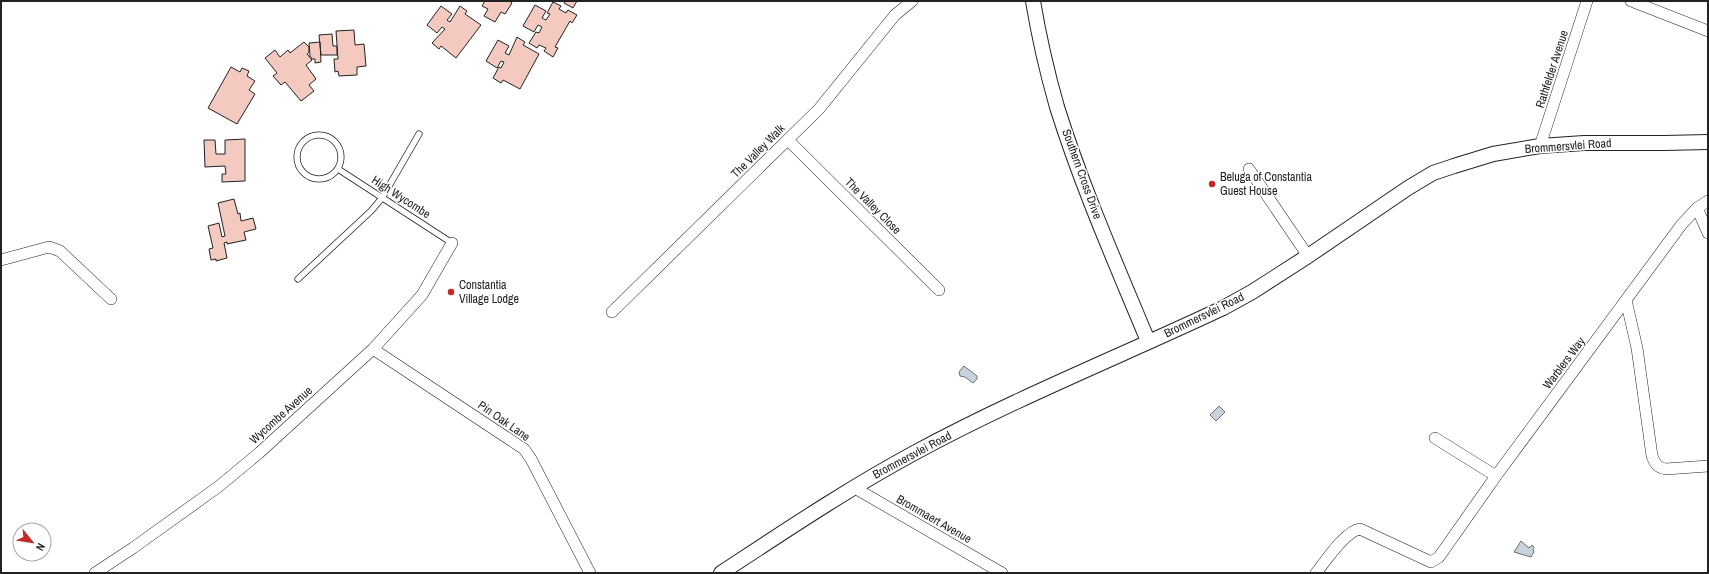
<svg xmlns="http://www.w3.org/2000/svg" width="1709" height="574" font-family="'Archivo Narrow',sans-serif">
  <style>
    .water { fill: #c7d3dd; stroke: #6f6f6f }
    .building { fill: #f3c9c0; stroke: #222 }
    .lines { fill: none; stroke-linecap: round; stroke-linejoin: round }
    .service-casing { stroke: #222; stroke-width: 7 }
    .minor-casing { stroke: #222; stroke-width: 12 }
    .tertiary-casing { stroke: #222; stroke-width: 16 }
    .service { stroke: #fff; stroke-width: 5.5 }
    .minor { stroke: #fff; stroke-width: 11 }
    .tertiary { stroke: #fff; stroke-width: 14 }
    .poi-dot { fill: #c62828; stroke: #fff; stroke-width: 1.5 }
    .labels { text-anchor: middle; stroke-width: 3; stroke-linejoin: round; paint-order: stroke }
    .street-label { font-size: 12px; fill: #222; stroke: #fff }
    .poi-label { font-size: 12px; fill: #222; stroke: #fff; text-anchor: start }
  </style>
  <rect width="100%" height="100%" fill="#fff"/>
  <!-- water -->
  <path class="water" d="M964 366 977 376V379L973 383 965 377 960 376 959 372Z
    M1219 406 1225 412 1216 421 1210 415Z
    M1521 541 1529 548 1532 545 1534 547 1533 549 1534 552 1531 557 1514 552Z"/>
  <!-- building -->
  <path class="building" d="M485 1H509L512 3 505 14 501 12 495 22 484 16 488 9 482 6Z
    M565 1H577L573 8 564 3Z
    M553 2 561 6 559 9 566 13 568 10 577 15 572 23 570 21 555 47 558 48 553 57 544 51 546 48 539 45 537 48 529 43 536 32 539 33 542 27 538 25 534 32 523 26 535 5 546 11 542 18 546 20 550 14 547 13Z
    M441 6 452 14 447 20 450 22 460 6 467 11 465 14 481 25 456 58 441 46 439 49 432 43 445 29 442 27 437 33 427 25Z
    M354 30 355 45 364 44 366 66 357 67V75L339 76 338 71 335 72 334 59H338L336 31Z
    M332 34 333 46H337V55H321L319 35Z
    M517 37 525 42 523 45 539 54 520 89 503 80 501 83 493 78 499 67 501 68 504 62 501 61 497 68 486 61 498 40 509 46 505 53 509 55Z
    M304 42 309 47V52L307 54 312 60 306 65 316 79 309 85 314 91 301 101 285 82 281 85 273 76 277 73 265 58 275 50 280 57 288 50 290 53Z
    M320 42 321 62 315 63V59H312L310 56 309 43Z
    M231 67 240 72 242 68 249 71 247 76 255 81 249 90 255 94 237 124 208 108Z
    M245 139V181L222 182V174H226L225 166 205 167 204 140H215L216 154H225V140Z
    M234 199 238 214 240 213 241 221 253 218 256 229 244 232 246 240 227 244V242L224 243 227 258 216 261V259L211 260 209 249 213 248 208 226 219 223 222 237 225 236 218 203Z"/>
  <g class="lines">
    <!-- service casing -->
    <g class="service-casing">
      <path id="service" d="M297 157a22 22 0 1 1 44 0a22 22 0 1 1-44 0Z
        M338 169 452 243
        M298 279 371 211 382 198 419 134"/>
    </g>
    <!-- minor casing -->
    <g class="minor-casing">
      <path id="minor" d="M1631 1 1708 31
        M788 140 939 290
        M1540 146 1587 1
        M1249 169 1308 256
        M1697 208 1708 233
        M1 260 49 247 60 251 111 299
        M1626 300 1637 348 1652 456C1655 464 1658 468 1666 469L1708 466
        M612 312 819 109 895 15 912 1
        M373 349 524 449 531 459 590 573
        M1435 438 1496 476
        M853 487 1002 573
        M95 573 133 548 218 487 259 453 373 349 422 295 452 243
        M1316 573C1325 562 1345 531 1360 529L1431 562 1439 557 1496 476 1682 224 1697 208 1708 201"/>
    </g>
    <!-- tertiary casing -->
    <g class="tertiary-casing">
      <path id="tertiary" d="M1033 1C1039 37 1047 72 1057 107 1082 187 1116 264 1148 341
        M721 573C785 531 849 488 916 452 1016 398 1121 356 1223 308L1252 292 1308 256 1408 188 1433 173 1454 166 1493 154 1540 146 1584 143H1664L1708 142"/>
    </g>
    <!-- service -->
    <use href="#service" class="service"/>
    <!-- minor -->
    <use href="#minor" class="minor"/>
    <!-- tertiary -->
    <use href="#tertiary" class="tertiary"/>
  </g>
  <!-- markers -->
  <g class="poi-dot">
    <circle cx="1212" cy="184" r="4"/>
    <circle cx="451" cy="292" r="4"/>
  </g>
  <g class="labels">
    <!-- street labels -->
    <g class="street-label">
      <text transform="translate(1552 69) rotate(-72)" y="4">Rathfelder Avenue</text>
      <text transform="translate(1568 146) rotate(-4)" y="4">Brommersvlei Road</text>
      <text transform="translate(758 151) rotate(-45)" y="4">The Valley Walk</text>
      <text transform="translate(1082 174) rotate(70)" y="4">Southern Cross Drive</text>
      <text transform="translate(401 197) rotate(33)" y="4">High Wycombe</text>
      <text transform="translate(873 206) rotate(45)" y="4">The Valley Close</text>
      <text transform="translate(1204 315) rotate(-26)" y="4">Brommersvlei Road</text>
      <text transform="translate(1564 363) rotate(-53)" y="4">Warblers Way</text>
      <text transform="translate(281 415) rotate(-42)" y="4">Wycombe Avenue</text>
      <text transform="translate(504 421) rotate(35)" y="4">Pin Oak Lane</text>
      <text transform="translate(912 455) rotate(-28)" y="4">Brommersvlei Road</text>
      <text transform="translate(934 519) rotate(30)" y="4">Brommaert Avenue</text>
    </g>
    <!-- poi labels -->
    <g class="poi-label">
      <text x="1220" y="181">Beluga of Constantia<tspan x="1220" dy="14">Guest House</tspan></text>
      <text x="459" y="289">Constantia<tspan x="459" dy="14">Village Lodge</tspan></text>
    </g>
  </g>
  <!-- border -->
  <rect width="1709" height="574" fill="none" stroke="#222222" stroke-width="4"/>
  <!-- north arrow -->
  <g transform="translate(32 542) rotate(120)"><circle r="19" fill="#ffffff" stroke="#a7a7a7"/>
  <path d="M0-3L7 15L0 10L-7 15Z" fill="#c62828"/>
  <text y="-6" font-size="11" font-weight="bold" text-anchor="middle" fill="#222222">N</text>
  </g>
</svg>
